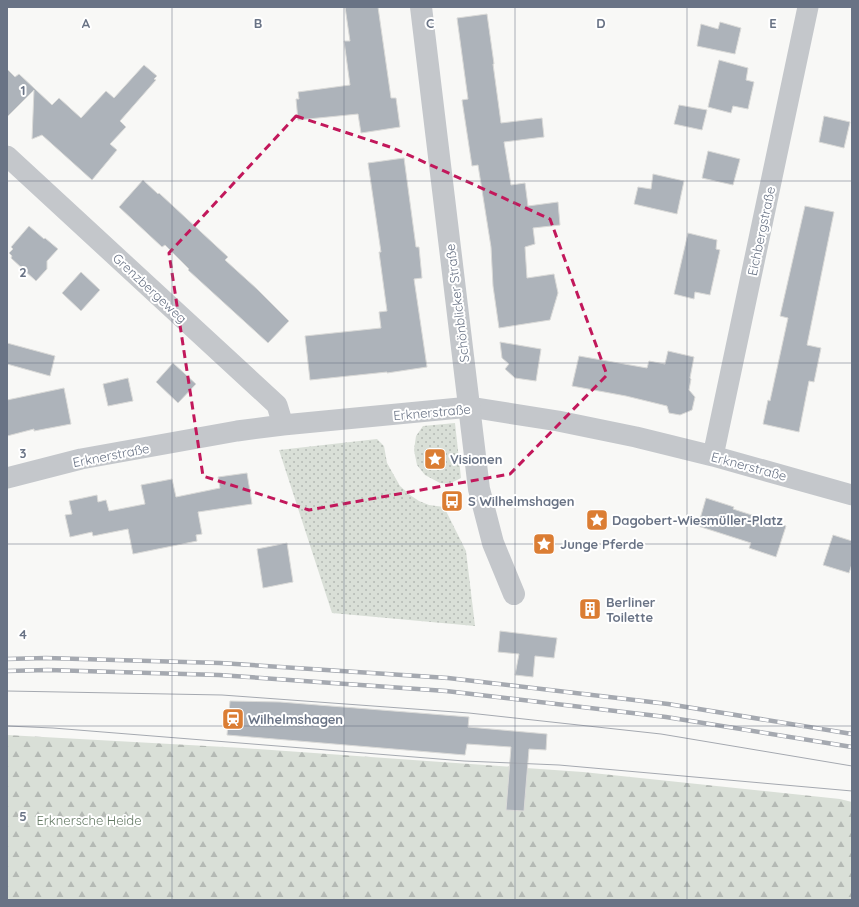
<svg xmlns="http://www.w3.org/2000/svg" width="859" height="907" font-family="Quicksand,sans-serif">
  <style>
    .grass { fill: url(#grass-dots) }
    .forest { fill: url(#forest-firs) }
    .building { fill: #adb3ba; stroke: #dadad8 }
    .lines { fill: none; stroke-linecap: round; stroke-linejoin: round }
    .minor { stroke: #c4c7cb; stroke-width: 21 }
    .tertiary { stroke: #c4c7cb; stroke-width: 22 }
    .tram { stroke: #a5a9b0; stroke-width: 1 }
    .rail-casing { stroke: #a5a9b0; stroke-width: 4.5 }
    .rail { stroke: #fff; stroke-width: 3; stroke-dasharray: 9; stroke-linecap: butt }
    .marked { fill: none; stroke: #c2185b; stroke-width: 3; stroke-dasharray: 8 5; stroke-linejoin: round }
    .grid { fill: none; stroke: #697385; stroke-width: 1; stroke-opacity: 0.55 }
    .labels { text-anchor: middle; stroke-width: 4; stroke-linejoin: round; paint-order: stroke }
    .street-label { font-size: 13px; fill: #697385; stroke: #fff }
    .poi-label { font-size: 13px; font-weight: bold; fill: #697385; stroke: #fff; text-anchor: start }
    .park-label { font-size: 13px; fill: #637863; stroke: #fff }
    .grid-label { font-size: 13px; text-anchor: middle; font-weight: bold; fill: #697385; stroke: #fff; stroke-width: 4; stroke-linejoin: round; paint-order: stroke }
  </style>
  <defs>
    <pattern id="grass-dots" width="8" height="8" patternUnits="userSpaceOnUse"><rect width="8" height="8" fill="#d9dfd7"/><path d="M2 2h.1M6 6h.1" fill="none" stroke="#b4b9b4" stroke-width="1.8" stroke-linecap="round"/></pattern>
    <pattern id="forest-firs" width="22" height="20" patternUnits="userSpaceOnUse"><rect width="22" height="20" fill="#d9dfd7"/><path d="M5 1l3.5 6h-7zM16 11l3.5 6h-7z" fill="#b4b9b4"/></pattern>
  </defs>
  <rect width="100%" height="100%" fill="#f8f8f6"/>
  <!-- grass -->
  <path class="grass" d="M455 423 461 478 449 484 440 483 425 475 417 465 414 450 416 436 423 426Z
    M377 439 384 446 387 463 400 486 410 495 419 501 429 505 444 507 466 551 475 626 332 613 279 450Z"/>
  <!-- forest -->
  <path class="forest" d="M7 735 243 748 583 772 840 799 852 802V900H7Z"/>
  <!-- building -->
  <path class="building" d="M345 7H378L391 98H396L400 127 361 133 358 114 298 120 296 99H299L298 92 350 85 344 41H350Z
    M487 14 494 64H493L501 123 542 118 544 137 504 142 511 185 525 183 528 206 558 202 560 225 533 228 535 244 525 247 527 278 554 274 558 293 550 320 499 328 493 286 491 247 478 165 472 166 462 100 468 99 457 18Z
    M720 22 741 28 735 54 697 46 701 24 718 29Z
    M719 60 748 68 746 80 754 82 748 109 733 106 731 113 708 107Z
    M144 65 157 76 154 79 156 80 120 121 126 127 110 144 117 150 92 180 42 135 32 139 34 90 7 117V69L15 77 19 74 52 105 59 98 81 118 106 91 114 98Z
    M679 105 707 110 702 130 674 124Z
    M824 116 850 122 844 148 819 142Z
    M708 151 740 159 733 185 702 178Z
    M404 158 416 247H419L422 278 414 279 427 367 387 373V372L310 380 305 336 381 328 379 312 387 311 379 252H381L368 163Z
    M653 174 684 181 677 214 634 204 638 187 651 189Z
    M143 180 158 194 159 193 228 257 225 260 257 289 289 321 268 343 188 270 189 269 165 245 162 247 119 207Z
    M805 206 834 212 807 345 821 348 814 382 809 381 799 432 763 424 768 400 770 401 788 318 780 316Z
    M29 226 44 239 45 238 58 249 47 261V269L36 281 11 258 12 256 9 253 13 249 11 247Z
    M688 233 717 240 716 249 720 250 710 295 695 292 694 299 674 294Z
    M81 272 100 290 81 311 62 293Z
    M500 342 541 349 536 381 515 378 505 369 509 364 502 358Z
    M7 343 55 356 50 376 7 364Z
    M668 351 694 357 690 378 691 379 689 390 695 397 692 410 680 415 669 413 667 406 626 396 572 386 579 356 647 368 649 361 665 364Z
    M173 363 196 384 178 403 156 382Z
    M128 378 133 401 108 406 103 384Z
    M64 388 71 424 34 431V429L7 436V400Z
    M247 473 252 504 198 512 202 534 196 535 197 541 133 554 128 529 93 536 92 532 70 537 65 515 72 514 69 501 97 495 98 502 106 500 109 511 145 504 141 485 172 479 176 497 220 488 218 477Z
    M706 498 734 507 733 509 786 526 776 557 749 548 751 543 698 526Z
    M833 535 852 541V564L849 573 823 565Z
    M287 543 293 582 263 588 257 549Z
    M500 631 557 638 554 658 535 656 533 677 515 675 519 654 498 652Z
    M230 701 280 702 469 717 468 727 547 734 546 750 529 749 524 811 506 810 511 747 467 744 465 755 227 735Z"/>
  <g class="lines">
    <!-- minor -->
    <path class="minor" d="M7 156 277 405 283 425
      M713 456 808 7
      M7 478 81 459 237 431 283 425 470 407 558 421 636 437 713 456 852 495"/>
    <!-- tertiary -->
    <path class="tertiary" d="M421 7 479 489 493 543 514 594"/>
    <!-- tram -->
    <path class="tram" d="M7 691 222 695 469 713 661 734 852 766
      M7 726 53 728 464 761 559 765 852 791"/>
    <!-- rail casing -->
    <g class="rail-casing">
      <path id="rail" d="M7 659 46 658 220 663 448 678 668 704 852 734
        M7 671 48 670 219 675 446 691 666 717 852 747"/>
    </g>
    <!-- rail -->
    <use href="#rail" class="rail"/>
  </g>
  <!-- marked area -->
  <path class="marked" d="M296 116 393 148 550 219 607 375 510 474 309 510 203 476 169 253Z"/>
  <!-- grid -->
  <path class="grid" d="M172 7V900M344 7V900M515 7V900M687 7V900M7 181H852M7 363H852M7 544H852M7 726H852"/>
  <!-- icons -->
  <defs>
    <g id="sight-square" transform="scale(1.15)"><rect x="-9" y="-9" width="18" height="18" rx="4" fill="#db7d33" stroke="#fff"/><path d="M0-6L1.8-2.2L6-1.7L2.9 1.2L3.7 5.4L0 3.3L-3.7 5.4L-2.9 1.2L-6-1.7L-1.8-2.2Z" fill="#fff"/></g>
    <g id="bus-square" transform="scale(1.15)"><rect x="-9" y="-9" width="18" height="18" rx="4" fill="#db7d33" stroke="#fff"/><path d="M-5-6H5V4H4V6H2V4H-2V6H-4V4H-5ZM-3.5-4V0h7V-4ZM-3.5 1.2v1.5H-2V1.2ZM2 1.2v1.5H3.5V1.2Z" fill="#fff"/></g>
    <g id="building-square" transform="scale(1.15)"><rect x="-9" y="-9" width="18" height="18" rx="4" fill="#db7d33" stroke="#fff"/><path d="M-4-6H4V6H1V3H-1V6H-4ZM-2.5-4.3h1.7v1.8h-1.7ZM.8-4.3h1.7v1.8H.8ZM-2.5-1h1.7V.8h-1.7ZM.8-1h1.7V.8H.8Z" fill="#fff"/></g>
    <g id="station-square" transform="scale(1.15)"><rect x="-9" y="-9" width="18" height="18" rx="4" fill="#db7d33" stroke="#fff"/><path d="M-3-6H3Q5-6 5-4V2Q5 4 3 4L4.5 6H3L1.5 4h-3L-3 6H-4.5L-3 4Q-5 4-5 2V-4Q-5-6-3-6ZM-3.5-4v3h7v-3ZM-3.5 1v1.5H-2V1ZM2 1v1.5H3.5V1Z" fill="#fff"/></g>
  </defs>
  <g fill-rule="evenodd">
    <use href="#sight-square" x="435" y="459"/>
    <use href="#bus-square" x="452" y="501"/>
    <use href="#sight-square" x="597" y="520"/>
    <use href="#sight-square" x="544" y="544"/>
    <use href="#building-square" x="590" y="609"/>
    <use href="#station-square" x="233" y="719"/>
  </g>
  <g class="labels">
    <!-- street labels -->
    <g class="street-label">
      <text transform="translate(761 231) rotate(-78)" y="5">Eichbergstraße</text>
      <text transform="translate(150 288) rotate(43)" y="5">Grenzbergeweg</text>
      <text transform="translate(457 303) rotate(-97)" y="5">Schönblicker Straße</text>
      <text transform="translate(432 412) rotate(-5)" y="5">Erknerstraße</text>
      <text transform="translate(111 455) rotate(-11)" y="5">Erknerstraße</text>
      <text transform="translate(749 466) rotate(15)" y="5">Erknerstraße</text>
    </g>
    <!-- poi labels -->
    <g class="poi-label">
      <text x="450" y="464">Visionen</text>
      <text x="468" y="506">S Wilhelmshagen</text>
      <text x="612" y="525">Dagobert-Wiesmüller-Platz</text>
      <text x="560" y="549">Junge Pferde</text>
      <text x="606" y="607">Berliner<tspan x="606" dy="15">Toilette</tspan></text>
      <text x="248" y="724">Wilhelmshagen</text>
    </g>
    <!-- park labels -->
    <g class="park-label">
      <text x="89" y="825">Erknersche Heide</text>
    </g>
  </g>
  <g class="grid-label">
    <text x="86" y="28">A</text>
    <text x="258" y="28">B</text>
    <text x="430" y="28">C</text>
    <text x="601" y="28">D</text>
    <text x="773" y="28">E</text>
    <text x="23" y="95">1</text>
    <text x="23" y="277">2</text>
    <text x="23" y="458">3</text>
    <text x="23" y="639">4</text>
    <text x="23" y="821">5</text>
  </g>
  <!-- border -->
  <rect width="859" height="907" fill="none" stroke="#697385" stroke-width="16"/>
</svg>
